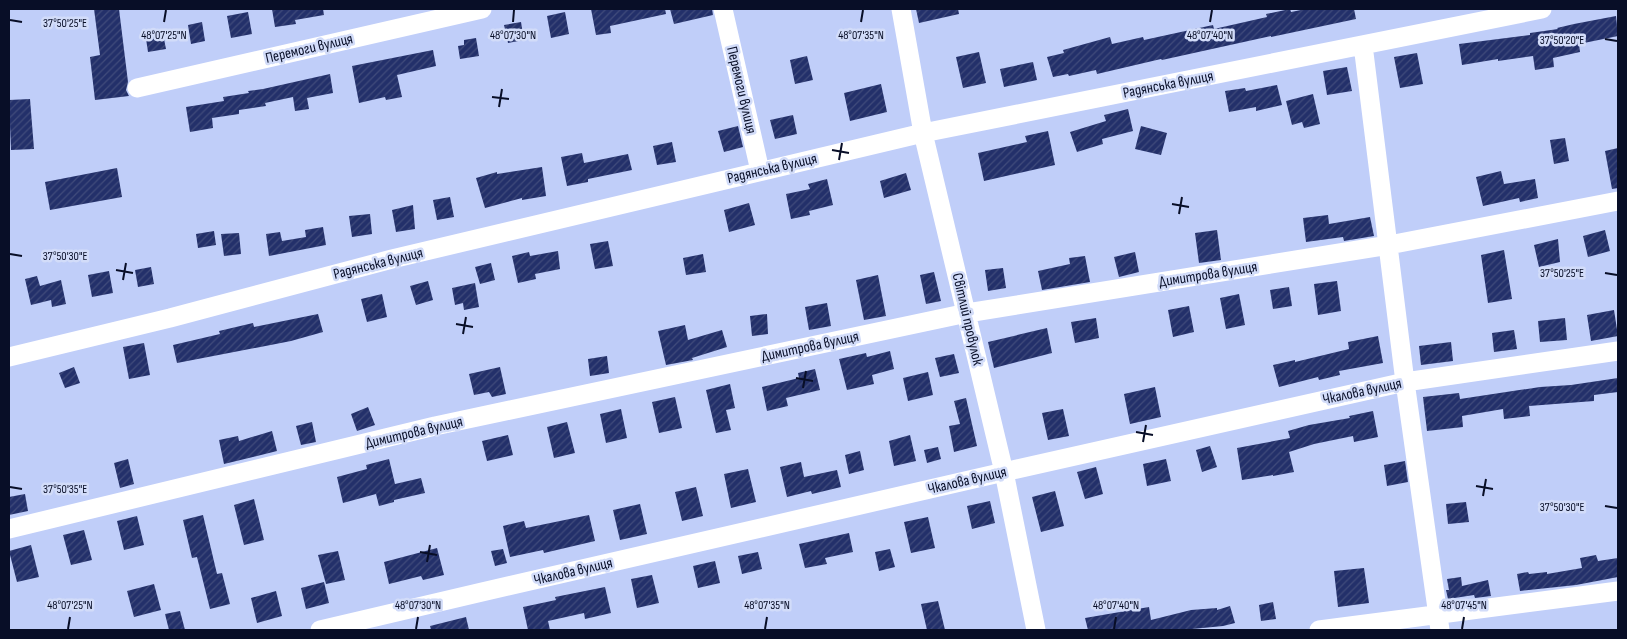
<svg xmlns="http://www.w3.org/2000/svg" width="1627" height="639" font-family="'Sofia Sans Condensed',sans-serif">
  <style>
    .building { fill: url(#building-hatch) }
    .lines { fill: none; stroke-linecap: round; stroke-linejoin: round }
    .minor { stroke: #fff; stroke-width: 19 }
    .ticks { fill: none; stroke: #080e27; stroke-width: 2 }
    .labels { text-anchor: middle; stroke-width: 5; stroke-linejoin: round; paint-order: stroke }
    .street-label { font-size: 15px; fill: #080e27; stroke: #d2dcf9 }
    .ticks-label { font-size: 12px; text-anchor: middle; fill: #080e27; stroke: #d2dcf9; stroke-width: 5; stroke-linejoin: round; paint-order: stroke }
  </style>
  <defs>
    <pattern id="building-hatch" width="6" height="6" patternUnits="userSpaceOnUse" patternTransform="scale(1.25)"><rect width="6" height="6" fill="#23306a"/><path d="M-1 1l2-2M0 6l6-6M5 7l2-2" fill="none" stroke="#404b7b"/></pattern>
  </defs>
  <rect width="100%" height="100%" fill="#c0cef9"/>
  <!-- building -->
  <path class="building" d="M94 9H119L128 82 126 90 129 96 95 100 90 57 100 55Z
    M272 9H323L324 15 295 20 296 24 275 27Z
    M591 9H665L666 14 610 26 611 33 596 35Z
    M670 9H712L713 15 674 24Z
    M916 9H958L959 14 919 23Z
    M1290 9 1291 12 1306 9H1354L1356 19 1271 37V36L1162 60 1161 59 1097 74 1096 70 1069 76 1068 74 1053 77 1047 57 1064 53 1063 50 1110 37 1112 44 1143 37 1144 40 1213 25 1214 29 1267 17 1266 14Z
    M248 12 252 34 231 38 227 16Z
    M565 12 569 34 551 38 547 16Z
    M1616 16 1618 36 1579 44 1580 52 1553 58 1554 67 1535 70 1533 56 1498 61V59L1462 65 1459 44 1530 35V33L1558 29 1557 28 1574 24Z
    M202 22 205 41 191 44 188 25Z
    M521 22 524 40 508 43 504 25Z
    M162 29 166 49 148 52 145 32Z
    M476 38 479 56 460 59 458 46 464 45V40Z
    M433 50 436 66 397 75 402 97 386 100 385 97 359 103 352 66Z
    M979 52 986 83 963 88 956 57Z
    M1417 53 1423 84 1400 88 1394 57Z
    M807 56 813 80 795 84 790 60Z
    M1033 62 1037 80 1004 87 1000 69Z
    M1347 67 1352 91 1327 95 1323 71Z
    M330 74 333 93 307 98 309 109 295 111 293 97 265 103 266 106 239 110V114L212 118 213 128 190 132 186 107 224 101 223 97 249 93 248 91 263 89Z
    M881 84 887 112 850 121 844 93Z
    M1277 85 1282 105 1256 111V107L1229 112 1225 91 1245 88 1246 91Z
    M1313 94 1320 124 1304 128 1302 122 1292 125 1286 101Z
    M30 99 34 149 11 150 9 100Z
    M1128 109 1133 131 1102 139 1103 144 1077 152 1070 132 1106 121 1104 115Z
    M793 115 797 134 775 139 770 120Z
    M738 126 743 147 724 152 718 131Z
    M1141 126 1167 133 1161 155 1135 149Z
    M1048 131 1055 165 984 181 978 153 1027 142 1025 136Z
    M1565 138 1569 161 1554 164 1550 140Z
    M672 142 676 162 657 165 653 146Z
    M1618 148V188L1612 189 1605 151Z
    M582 153 584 163 628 154 632 170 588 179V182L567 186 561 157Z
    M542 167 546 196 522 200V198L485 208 476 178 497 172V174Z
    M117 168 122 197 50 210 45 182Z
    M1501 171 1504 184 1535 179 1538 198 1520 202 1519 198 1483 206 1476 177Z
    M906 173 911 190 884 198 880 181Z
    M827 179 833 205 809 211 810 215 791 219 786 194 810 189 808 184Z
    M450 197 454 217 437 220 433 200Z
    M749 203 755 225 729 232 724 210Z
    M413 205 415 229 396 232 392 210Z
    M370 214 372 234 352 237 349 216Z
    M1328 215 1329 224 1370 217 1374 236 1344 241 1343 237 1306 242 1303 218Z
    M323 227 326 245 269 256 266 234 280 232 282 241 306 237 305 230Z
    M1217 230 1221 260 1199 263 1195 233Z
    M1605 230 1610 251 1588 257 1583 236Z
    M214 231 216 245 198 248 196 234Z
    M239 233 241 254 224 256 221 234Z
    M1558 239 1560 262 1539 267 1534 245Z
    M608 241 613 266 595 269 590 244Z
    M1504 250 1512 299 1488 303 1481 255Z
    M558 251 560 269 535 274 536 279 518 283 512 256 529 252 530 256Z
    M1135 252 1139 272 1119 277 1114 257Z
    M703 254 706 272 686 275 683 258Z
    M1085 256 1090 282 1042 290 1038 271 1070 264 1069 258Z
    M491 263 495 280 480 284 475 267Z
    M151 267 154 284 138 287 135 270Z
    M1003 268 1006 288 988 291 985 270Z
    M109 271 113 293 92 297 88 275Z
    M934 272 941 301 926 304 920 275Z
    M878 275 886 316 864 320 856 280Z
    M37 276 40 286 61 280 66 304 52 307 51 300 31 305 25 279Z
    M428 281 433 300 416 305 410 286Z
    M1337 281 1341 311 1318 315 1314 284Z
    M475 283 479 307 464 310 463 303 455 305 452 288Z
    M1289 287 1292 306 1273 309 1270 290Z
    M382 294 387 317 367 322 361 299Z
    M1239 294 1245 325 1226 329 1220 298Z
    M827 303 831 326 809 330 805 307Z
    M1189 306 1194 332 1173 337 1168 310Z
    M1614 310 1618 336 1591 341 1587 315Z
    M318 314 323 332 291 341 177 363 173 345 220 334 219 331 253 323 254 327Z
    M767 314 768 334 752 336 750 316Z
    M1096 318 1099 338 1075 343 1071 322Z
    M1565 318 1567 340 1540 342 1538 321Z
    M685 325 688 340 722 330 727 347 692 358 693 360 666 365 658 331Z
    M1047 328 1052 353 994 368 988 342Z
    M1514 330 1517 349 1494 352 1492 333Z
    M1378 336 1383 363 1339 371 1340 375 1319 380 1318 377 1279 387 1273 365 1295 360V362L1349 349 1348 342Z
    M1451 342 1453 361 1421 365 1419 346Z
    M144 343 150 375 129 379 123 347Z
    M890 351 894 369 872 375 874 384 847 390 839 359 866 353 867 357Z
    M954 354 959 373 940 377 935 358Z
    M607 356 609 373 590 376 588 359Z
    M74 367 80 383 65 388 59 373Z
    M500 367 506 394 492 397 489 392 474 395 469 374Z
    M815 369 820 390 786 398 788 406 767 411 762 387 799 378 798 373Z
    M928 372 933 395 908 401 903 378Z
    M1618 378V392L1594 395V401L1529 406 1530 416 1504 419 1503 409 1462 416 1463 427 1427 431 1423 397 1459 393 1460 399 1540 387 1571 385Z
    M730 384 735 408 726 410 731 430 716 433 706 390Z
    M1155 387 1161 417 1130 424 1124 394Z
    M675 397 682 428 659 433 652 402Z
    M966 398 977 446 954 452 949 426 960 424 954 401Z
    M368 407 375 425 357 431 351 414Z
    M621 409 627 438 606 443 600 414Z
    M1063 409 1069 436 1048 440 1042 413Z
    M1373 411 1378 437 1354 442 1353 436 1314 444 1289 452 1294 472 1273 476V475L1242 480 1237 448 1290 438 1288 431 1309 425 1350 418 1349 416Z
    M312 422 316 442 301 445 296 426Z
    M567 422 575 453 554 458 547 427Z
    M272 431 277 451 224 464 219 440 238 436 239 441Z
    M508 435 513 455 487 461 482 441Z
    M910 435 916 461 894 466 889 441Z
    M1210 446 1217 467 1202 472 1196 450Z
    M938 447 941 459 927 463 924 450Z
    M860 451 864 470 849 474 845 455Z
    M128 459 134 484 120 488 114 463Z
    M389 459 395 484 421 478 425 493 394 500V502L379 506 376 494 343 503 337 477 367 469 366 465Z
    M1166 459 1171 481 1147 486 1143 464Z
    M1405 461 1408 482 1387 486 1384 465Z
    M801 462 804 477 837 470 841 487 812 494 811 491 787 497 780 467Z
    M1096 467 1103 494 1085 499 1077 472Z
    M748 469 756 502 731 508 724 474Z
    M696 487 703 516 682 521 675 492Z
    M1055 491 1064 526 1041 532 1032 497Z
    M25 494 28 511 9 515V497Z
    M254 499 264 540 244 545 234 505Z
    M990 501 995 523 972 529 967 506Z
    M1466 502 1469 522 1448 524 1446 504Z
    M640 504 647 534 620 540 613 510Z
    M203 515 217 574 222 573 230 604 210 609 197 557 192 558 183 520Z
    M589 515 595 541 544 553 543 550 510 557 503 526 524 521 526 528Z
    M137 516 144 545 124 550 117 521Z
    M928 517 935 548 911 553 904 522Z
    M84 530 92 560 71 565 63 535Z
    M849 533 853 552 825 558 827 564 805 568 799 544Z
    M31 545 39 577 17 582 9 551Z
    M437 548 444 575 423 580 421 576 389 584 384 562Z
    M503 549 507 563 495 566 491 551Z
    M890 549 895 567 879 571 875 552Z
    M338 551 345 580 326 584 318 555Z
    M758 552 762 569 742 574 738 556Z
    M1596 555 1598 561 1618 558V577L1576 585 1520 591 1517 574 1528 572 1529 574 1547 572V574L1582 568 1580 558Z
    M715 561 720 583 698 588 693 566Z
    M1364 568 1369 603 1338 607 1334 571Z
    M652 575 659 603 637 608 631 579Z
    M1461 577 1462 586 1488 580 1491 596 1475 598 1474 595 1448 599 1446 590H1449L1447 579Z
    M324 582 329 603 306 609 301 588Z
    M154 584 161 610 134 617 127 591Z
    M605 587 611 613 585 619 584 613 548 621 550 630H528L523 607 556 600 555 597Z
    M276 591 282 616 257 623 251 598Z
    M938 601 945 630H927L921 604Z
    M1273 602 1276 619 1261 621 1259 605Z
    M1230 606 1235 623 1223 626 1182 630H1088L1085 618 1149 607 1151 620 1191 610 1217 608V610Z
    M180 611 185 630H169L165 614Z
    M466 617 469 630H431L430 626Z"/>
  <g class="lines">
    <!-- minor -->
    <path class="minor" d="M723 9 760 171
      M901 9 923 133 1004 472 1036 630
      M1363 45 1405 382 1440 630
      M137 88 482 9
      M9 357 170 318 392 259 923 133 1542 9
      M9 529 435 426 967 313 1389 245 1618 201
      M320 630 482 592 1004 472 1405 382 1618 351
      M1319 630 1618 591"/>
  </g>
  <!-- ticks -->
  <path class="ticks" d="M10 20 22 22M164 22 166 10M513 22 514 10M861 22 863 10M1210 22 1212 10M1605 39 1617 41M492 97 509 99M499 107 502 89M832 150 849 153M839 160 842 143M1172 204 1189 207M1179 214 1182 197M10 254 22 256M116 270 133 273M1605 273 1617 275M123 280 126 263M456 324 473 327M463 334 466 317M796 378 813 381M803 388 806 371M1136 432 1153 435M1143 442 1146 425M1476 486 1493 489M10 487 22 489M1483 496 1486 479M1605 506 1617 508M420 552 437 555M427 562 430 545M68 629 70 617M416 629 418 617M765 629 767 617M1114 629 1116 617M1462 629 1464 617"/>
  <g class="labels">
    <!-- street labels -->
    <g class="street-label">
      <text transform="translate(309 48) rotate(-13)" y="5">Перемоги вулиця</text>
      <text transform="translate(1168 84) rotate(-11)" y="5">Радянська вулиця</text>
      <text transform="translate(742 90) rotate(77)" y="5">Перемоги вулиця</text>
      <text transform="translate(772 168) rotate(-13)" y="5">Радянська вулиця</text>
      <text transform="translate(378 263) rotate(-14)" y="5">Радянська вулиця</text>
      <text transform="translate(1208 274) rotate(-9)" y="5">Димитрова вулиця</text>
      <text transform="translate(968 319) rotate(77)" y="5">Світлий провулок</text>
      <text transform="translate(810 346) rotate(-12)" y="5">Димитрова вулиця</text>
      <text transform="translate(1362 391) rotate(-12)" y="5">Чкалова вулиця</text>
      <text transform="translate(414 432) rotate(-13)" y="5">Димитрова вулиця</text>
      <text transform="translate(967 480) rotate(-13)" y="5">Чкалова вулиця</text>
      <text transform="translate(573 571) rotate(-13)" y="5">Чкалова вулиця</text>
    </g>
  </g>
  <g class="ticks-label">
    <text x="65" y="27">37°50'25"E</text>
    <text x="861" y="39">48°07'35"N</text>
    <text x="1210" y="39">48°07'40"N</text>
    <text x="164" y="39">48°07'25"N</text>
    <text x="513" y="39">48°07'30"N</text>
    <text x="1562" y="44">37°50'20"E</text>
    <text x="65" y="260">37°50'30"E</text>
    <text x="1562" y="277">37°50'25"E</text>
    <text x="65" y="493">37°50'35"E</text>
    <text x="1562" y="511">37°50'30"E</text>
    <text x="70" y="609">48°07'25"N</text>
    <text x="418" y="609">48°07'30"N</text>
    <text x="767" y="609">48°07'35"N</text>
    <text x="1116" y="609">48°07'40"N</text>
    <text x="1464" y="609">48°07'45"N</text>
  </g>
  <!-- border -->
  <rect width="1627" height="639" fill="none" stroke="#080e27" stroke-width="20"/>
</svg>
